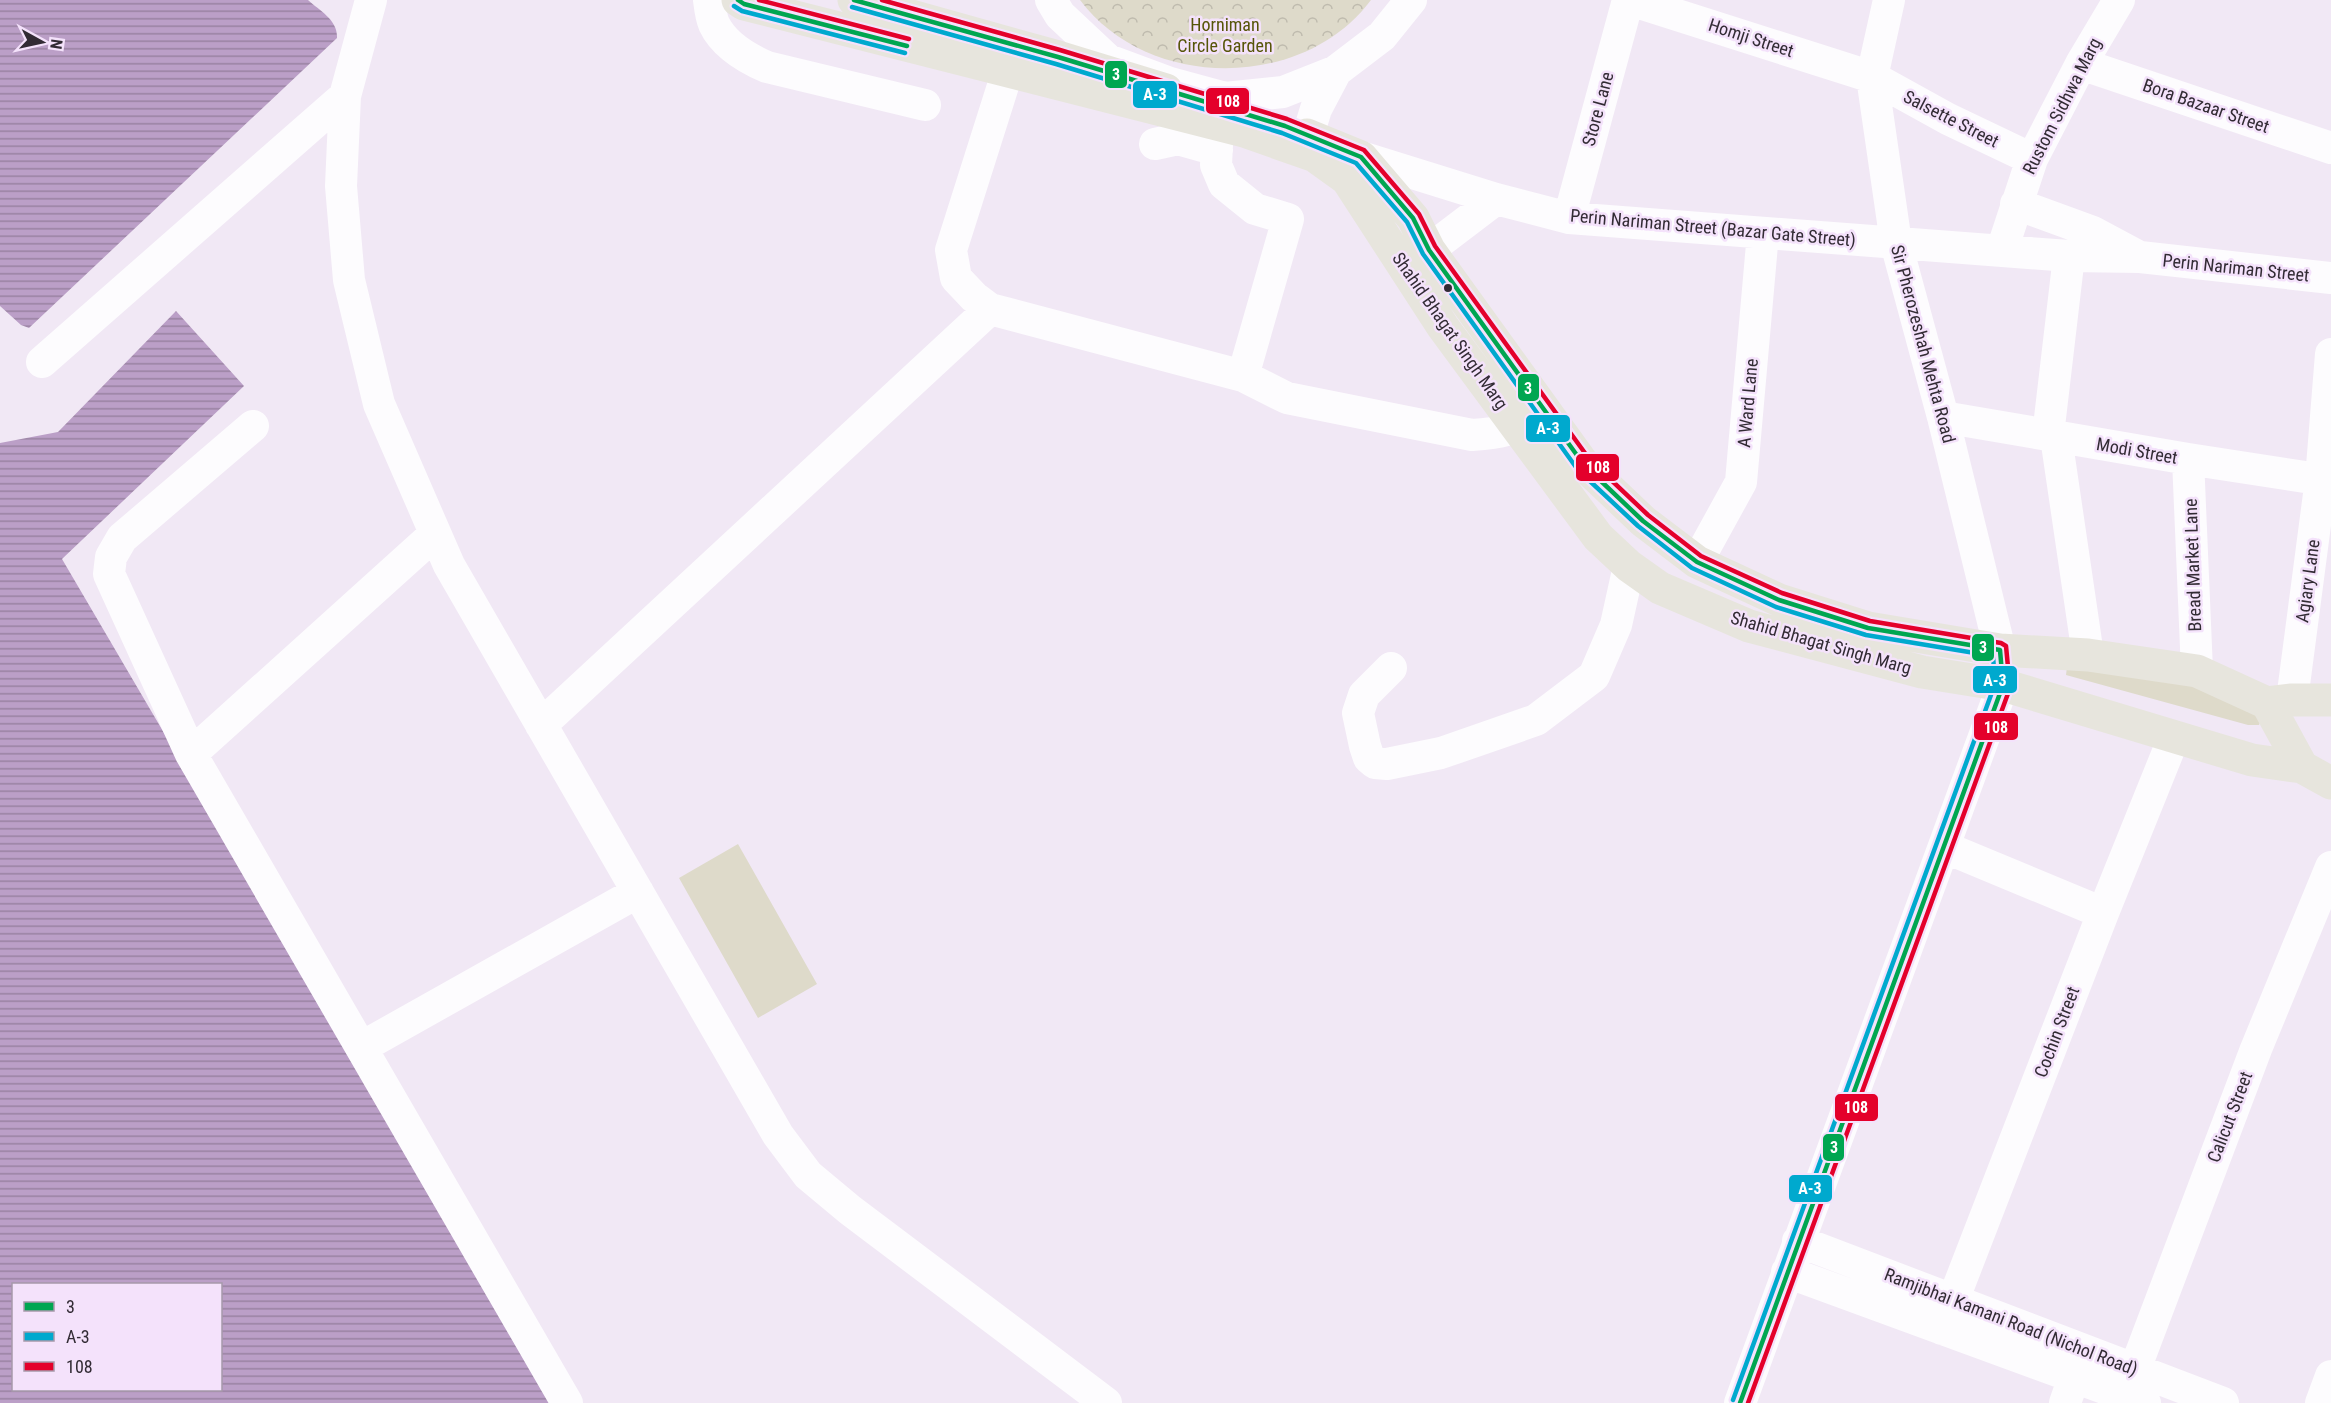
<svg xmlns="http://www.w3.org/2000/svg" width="2331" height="1403" font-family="'Roboto Condensed',sans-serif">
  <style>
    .grass { fill: #dedaca }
    .park { fill: url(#park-crowns) }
    .water { fill: url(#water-rules); fill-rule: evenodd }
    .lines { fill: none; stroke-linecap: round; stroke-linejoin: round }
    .minor { stroke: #fdfcfe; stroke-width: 32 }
    .major { stroke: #e7e5dd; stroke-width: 33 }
    .bus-1-casing { stroke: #f4e2fb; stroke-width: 9 }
    .bus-2-casing { stroke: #f4e2fb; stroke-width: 9 }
    .bus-3-casing { stroke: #f4e2fb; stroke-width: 9 }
    .bus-1 { stroke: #00a651; stroke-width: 4.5 }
    .bus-2 { stroke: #00a9ce; stroke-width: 4.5 }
    .bus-3 { stroke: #e4002b; stroke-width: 4.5 }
    .bus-dot { fill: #322b34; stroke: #f4e2fb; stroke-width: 2 }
    .labels { text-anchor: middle; stroke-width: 5; stroke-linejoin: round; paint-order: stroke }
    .park-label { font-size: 18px; fill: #565508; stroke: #f4e2fb }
    .street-label { font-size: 18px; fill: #322b34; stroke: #f4e2fb }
    .line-badge { stroke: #f4e2fb; stroke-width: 2 }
    .badge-label { font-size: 16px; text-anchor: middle; font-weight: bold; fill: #fff }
  </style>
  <defs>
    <pattern id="park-crowns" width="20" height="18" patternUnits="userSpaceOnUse" patternTransform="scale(1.5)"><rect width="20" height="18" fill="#dedaca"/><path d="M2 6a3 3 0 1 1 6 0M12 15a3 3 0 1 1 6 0" fill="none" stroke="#bfbbae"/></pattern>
    <pattern id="water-rules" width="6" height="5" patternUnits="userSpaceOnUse" patternTransform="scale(1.5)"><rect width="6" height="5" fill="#bb9fc7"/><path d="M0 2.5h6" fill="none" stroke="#9982a2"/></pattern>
  </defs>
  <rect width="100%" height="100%" fill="#f1e8f5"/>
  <!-- grass -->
  <path class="grass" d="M2067 667 2190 682 2262 716 2259 725H2248L2066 675Z
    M738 844 817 984 758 1018 679 878Z"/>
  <!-- park -->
  <path class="park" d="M1080 0H1371C1303 91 1148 91 1080 0Z"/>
  <!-- water -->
  <path class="water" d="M0 0H308C320 11 338 20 337 38L29 328 21 325 0 306Z
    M176 311 244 386 62 559 557 1403H0V443L58 432ZM14 1284H220V1390H14Z"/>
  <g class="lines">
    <!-- minor -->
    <path class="minor" d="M371 0 345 96 341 186 349 280 379 404 449 565 778 1135 808 1175 850 1210 1106 1403
      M709 0C710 8 711 17 714 24 724 45 746 58 767 67L925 105
      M1051 0 1060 15 1108 60 1170 83 1225 98 1283 92 1336 71 1382 36 1411 0
      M1630 0 1872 77 1948 119 2032 159
      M1015 48 951 250 956 278 974 297 990 309 1243 376 1288 219 1255 209 1224 184 1216 165 1218 125
      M2081 64 2331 148
      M1308 135 1316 109 1336 71
      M1155 144 1178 139 1217 150
      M1361 157 1496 199 1569 218 2069 256 2140 257 2331 278
      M2016 204 2093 232 2136 255
      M1569 218 1628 0
      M1429 250 1496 199
      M2002 250 2032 159 2081 64 2119 0
      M42 362 345 96
      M1243 376 1287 398 1472 435C1502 433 1511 431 1537 414
      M1943 417 2188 459 2331 481
      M253 426 122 538 111 557 109 574 191 754 567 1403
      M2048 435 2069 256
      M2056 437 2088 655
      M2188 459 2197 671
      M1697 562 1741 482 1763 233
      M1391 668 1364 695 1358 713 1365 746 1369 758 1375 763 1387 764 1441 753 1536 720 1594 676 1616 625 1629 566
      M2292 700 2321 479 2331 354
      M541 725 990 309
      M191 754 435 534
      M1944 847 2103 913
      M362 1047 638 892
      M1798 1241 2223 1403
      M1787 1272 2145 1403
      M1942 1329 2103 913 2174 737
      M2135 1369 2256 1049 2331 867
      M1740 1403 2003 685 2000 650 1943 417 1896 243 1872 77 1889 0
      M2065 1403 2074 1377
      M2321 1403 2331 1376"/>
    <!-- major -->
    <path class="major" d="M738 0 744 4 1244 131 1315 156 1347 179 1443 327 1598 537 1629 566 1660 588 1749 626 1922 672 2003 685 2252 760 2302 767 2331 783
      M854 0 1058 57 1166 90
      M1307 135 1361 157 1413 218 1429 250 1584 465 1643 521 1697 562 1779 600 1868 628 2000 650 2088 655 2197 671 2267 703 2302 767
      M2267 703 2292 700H2331"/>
    <!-- bus-1 casing -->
    <g class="bus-1-casing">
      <path id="bus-1" d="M738 0 744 4 907 46
        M854 0 1058 57 1285 126 1361 157 1413 218 1429 250 1584 465 1643 521 1697 562 1779 600 1868 628 2000 650 2003 685 1740 1403"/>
    </g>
    <!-- bus-2 casing -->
    <g class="bus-2-casing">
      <path id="bus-2" d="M734 6 742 11 905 53
        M852 7 1056 64 1282 133 1356 163 1407 222 1423 254 1578 470 1638 526 1692 568 1776 607 1866 635 1993 656 1995 684 1733 1400"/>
    </g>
    <!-- bus-3 casing -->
    <g class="bus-3-casing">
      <path id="bus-3" d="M759 0 909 39
        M882 0 1060 50 1287 119 1364 150 1419 214 1435 246 1590 460 1648 515 1701 556 1782 593 1870 621 2001 643 2006 646 2010 688 1748 1403"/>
    </g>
    <!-- bus-1 -->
    <use href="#bus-1" class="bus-1"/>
    <!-- bus-2 -->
    <use href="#bus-2" class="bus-2"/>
    <!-- bus-3 -->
    <use href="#bus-3" class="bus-3"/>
  </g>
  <!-- markers -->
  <circle class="bus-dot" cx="1448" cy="288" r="5"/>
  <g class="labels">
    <!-- park labels -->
    <g class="park-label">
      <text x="1225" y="31">Horniman<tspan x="1225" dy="21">Circle Garden</tspan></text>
    </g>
    <!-- street labels -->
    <g class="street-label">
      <text transform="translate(1751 38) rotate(18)" y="6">Homji Street</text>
      <text transform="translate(2062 106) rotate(-63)" y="6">Rustom Sidhwa Marg</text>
      <text transform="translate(2206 106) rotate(19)" y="6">Bora Bazaar Street</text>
      <text transform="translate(1598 109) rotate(-75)" y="6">Store Lane</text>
      <text transform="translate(1951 119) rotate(27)" y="6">Salsette Street</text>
      <text transform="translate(1713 228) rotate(5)" y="6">Perin Nariman Street (Bazar Gate Street)</text>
      <text transform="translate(2236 268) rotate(6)" y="6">Perin Nariman Street</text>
      <text transform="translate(1450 331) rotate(55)" y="6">Shahid Bhagat Singh Marg</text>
      <text transform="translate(1923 344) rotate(75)" y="6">Sir Pherozeshah Mehta Road</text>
      <text transform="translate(1748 403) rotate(-85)" y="6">A Ward Lane</text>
      <text transform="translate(2137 451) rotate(10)" y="6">Modi Street</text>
      <text transform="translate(2193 565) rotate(-92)" y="6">Bread Market Lane</text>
      <text transform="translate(2308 581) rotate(-82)" y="6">Agiary Lane</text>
      <text transform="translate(1821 643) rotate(16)" y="6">Shahid Bhagat Singh Marg</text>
      <text transform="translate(2057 1032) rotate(-69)" y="6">Cochin Street</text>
      <text transform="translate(2230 1117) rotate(-69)" y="6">Calicut Street</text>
      <text transform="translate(2011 1322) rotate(21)" y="6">Ramjibhai Kamani Road (Nichol Road)</text>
    </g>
  </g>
  <g class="line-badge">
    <rect x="1104" y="60" width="24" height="29" rx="6" fill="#00a651"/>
    <rect x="1132" y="80" width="46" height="29" rx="6" fill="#00a9ce"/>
    <rect x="1205" y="87" width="45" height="28" rx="6" fill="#e4002b"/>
    <rect x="1517" y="373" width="23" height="29" rx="6" fill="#00a651"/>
    <rect x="1525" y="414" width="46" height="29" rx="6" fill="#00a9ce"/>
    <rect x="1575" y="453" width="45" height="29" rx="6" fill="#e4002b"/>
    <rect x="1971" y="633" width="24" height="29" rx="6" fill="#00a651"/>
    <rect x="1972" y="665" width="46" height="29" rx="6" fill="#00a9ce"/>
    <rect x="1973" y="712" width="46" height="29" rx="6" fill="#e4002b"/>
    <rect x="1834" y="1093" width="45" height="29" rx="6" fill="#e4002b"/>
    <rect x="1822" y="1133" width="23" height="29" rx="6" fill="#00a651"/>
    <rect x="1788" y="1174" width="45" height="29" rx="6" fill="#00a9ce"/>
  </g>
  <g class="badge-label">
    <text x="1116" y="80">3</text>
    <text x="1155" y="100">A-3</text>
    <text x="1228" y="107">108</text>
    <text x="1528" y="394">3</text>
    <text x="1548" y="434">A-3</text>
    <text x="1598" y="473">108</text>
    <text x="1983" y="653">3</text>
    <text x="1995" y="686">A-3</text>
    <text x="1996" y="733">108</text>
    <text x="1856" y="1113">108</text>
    <text x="1834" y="1153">3</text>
    <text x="1810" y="1194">A-3</text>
  </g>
  <!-- legend -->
  <rect x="12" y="1283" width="210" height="108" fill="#f4e2fb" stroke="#a699ab" stroke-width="1.5"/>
  <rect x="24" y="1302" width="30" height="9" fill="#00a651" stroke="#a699ab" stroke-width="1.5"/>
  <text x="66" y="1313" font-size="18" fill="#322b34">3</text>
  <rect x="24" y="1332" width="30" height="9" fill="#00a9ce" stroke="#a699ab" stroke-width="1.5"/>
  <text x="66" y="1343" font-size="18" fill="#322b34">A-3</text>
  <rect x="24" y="1362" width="30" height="9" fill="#e4002b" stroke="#a699ab" stroke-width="1.5"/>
  <text x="66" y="1373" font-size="18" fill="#322b34">108</text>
  <!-- north arrow -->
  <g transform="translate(42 42) rotate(98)" stroke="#f4e2fb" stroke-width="4.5" paint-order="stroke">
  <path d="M0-4.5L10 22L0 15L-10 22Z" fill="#322b34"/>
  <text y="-9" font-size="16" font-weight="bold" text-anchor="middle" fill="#322b34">N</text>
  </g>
</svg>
